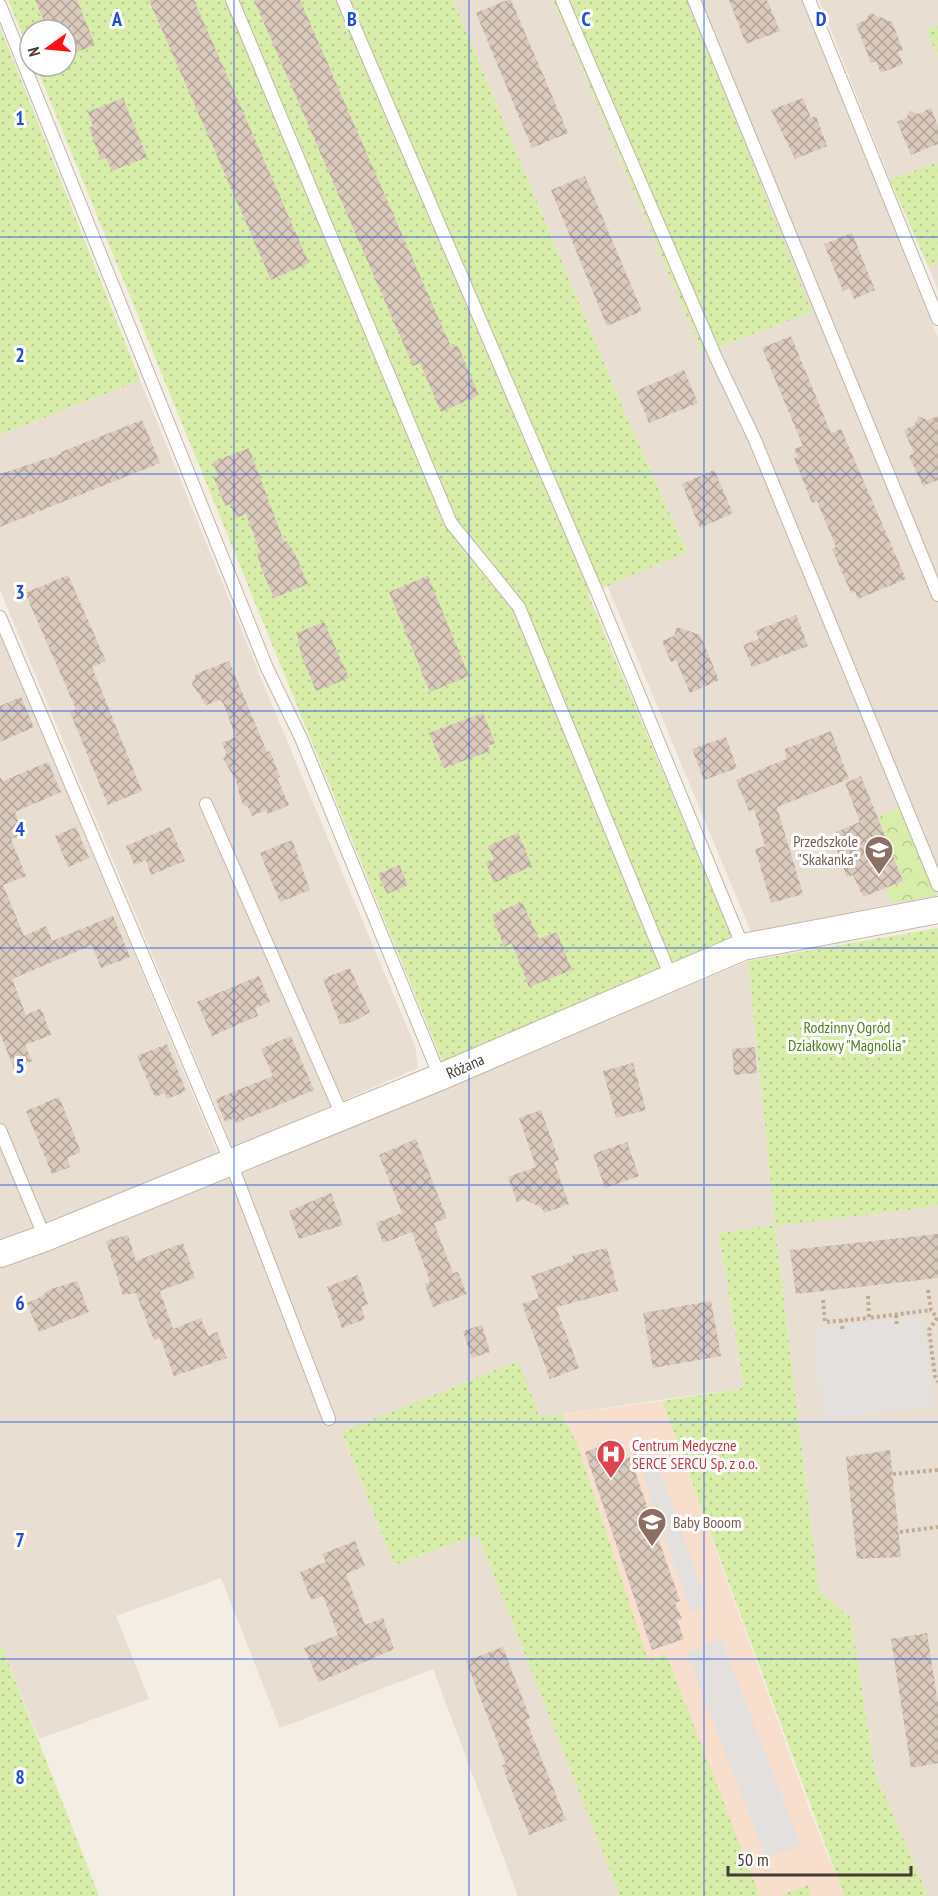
<svg xmlns="http://www.w3.org/2000/svg" width="938" height="1896" font-family="'PT Sans Narrow',sans-serif">
  <style>
    .residential { fill: #e8ded2 }
    .commercial { fill: #f8dfcd }
    .grass { fill: url(#grass-dots) }
    .park { fill: url(#park-crowns) }
    .parking { fill: #e4e0dd }
    .building { fill: url(#building-cross-hatch) }
    .lines { fill: none; stroke-linecap: round; stroke-linejoin: round }
    .service-casing { stroke: #c3b6a9; stroke-width: 14 }
    .minor-casing { stroke: #c3b6a9; stroke-width: 28 }
    .path { stroke: #c3ac96; stroke-width: 4; stroke-dasharray: 3 3; stroke-linecap: butt }
    .service { stroke: #fff; stroke-width: 12 }
    .minor { stroke: #fff; stroke-width: 26 }
    .grid { fill: none; stroke: #1d4ed8; stroke-width: 1.5; stroke-opacity: 0.55 }
    .labels { text-anchor: middle; stroke-width: 6; stroke-linejoin: round; paint-order: stroke }
    .education-label { font-size: 16px; fill: #785e54; stroke: #fff; text-anchor: end }
    .park-label { font-size: 16px; fill: #527e21; stroke: #fff }
    .street-label { font-size: 16px; fill: #473c33; stroke: #fff }
    .health-label { font-size: 16px; fill: #be3a42; stroke: #fff; text-anchor: start }
    .grid-label { font-size: 20px; text-anchor: middle; font-weight: bold; fill: #1d4ed8; stroke: #fff; stroke-width: 6; stroke-linejoin: round; paint-order: stroke }
  </style>
  <defs>
    <pattern id="grass-dots" width="8" height="8" patternUnits="userSpaceOnUse" patternTransform="scale(1.5)"><rect width="8" height="8" fill="#d8eda9"/><path d="M2 2h.1M6 6h.1" fill="none" stroke="#bbcc92" stroke-width="1.8" stroke-linecap="round"/></pattern>
    <pattern id="park-crowns" width="20" height="18" patternUnits="userSpaceOnUse" patternTransform="scale(1.5)"><rect width="20" height="18" fill="#d8eda9"/><path d="M2 6a3 3 0 1 1 6 0M12 15a3 3 0 1 1 6 0" fill="none" stroke="#bbcc92"/></pattern>
    <pattern id="building-cross-hatch" width="8" height="8" patternUnits="userSpaceOnUse" patternTransform="scale(1.5)"><rect width="8" height="8" fill="#dac9bc"/><path d="M0 0l8 8M0 8l8-8" fill="none" stroke="#b3a499"/></pattern>
  </defs>
  <rect width="100%" height="100%" fill="#f4ede4"/>
  <!-- residential -->
  <path class="residential" d="M453 0H553L702 353 811 312 687 0H803L938 337V895L751 932 607 585 687 551 627 418Z
    M819 0H938V24L927 29 938 57V162L890 180Z
    M938 262V290L928 266Z
    M140 380 270 700 415 1046 418 1068 233 1148 0 590V435Z
    M0 632 218 1155 0 1240Z
    M748 961 775 1225 938 1206V1896H928L875 1773 851 1618 819 1591 775 1225 719 1233 744 1388 540 1417 517 1361 342 1433 394 1565 478 1535 620 1896H518L433 1669 280 1728 221 1578 116 1616 149 1699 39 1739 0 1642V1269L240 1174Z"/>
  <!-- commercial -->
  <path class="commercial" d="M662 1401 811 1813 844 1896H725L540 1417Z"/>
  <!-- grass -->
  <path class="grass" d="M8 0H453L627 418 687 552 588 594 733 939 443 1063 36 66H66V30H30V53Z
    M553 0H687L812 312 702 353Z
    M938 24V57L926 29Z
    M0 27 140 380 0 435Z
    M938 162V262L928 266 890 180Z
    M938 928V1206L775 1226 819 1591 851 1618 875 1773 928 1896H844L662 1401 744 1388 719 1233 775 1225 748 961Z
    M518 1361 540 1417 562 1414 578 1446 648 1660 666 1654 760 1896H620L478 1535 394 1565 342 1432Z
    M0 1642 99 1896H0Z
    M808 1885 810 1896H779Z"/>
  <!-- park -->
  <path class="park" d="M899 808 936 896 892 903 887 888 903 881 878 817Z"/>
  <!-- parking -->
  <path class="parking" d="M923 1316 933 1407 822 1419 813 1328Z
    M653 1450 708 1606 691 1613 636 1456Z
    M721 1639 801 1845 766 1858 686 1652Z"/>
  <!-- building -->
  <path class="building" d="M35 0H77L95 45 66 56V30H48Z
    M149 0H194L309 263 271 280Z
    M254 0H300L451 347 458 346 479 395 441 412 420 363 413 366Z
    M507 0H511L568 133 532 148 476 13Z
    M729 0H767L780 31 746 44Z
    M870 13 892 22 903 50 898 52 903 64 881 73 876 61 871 63 856 24 866 20Z
    M123 98 147 157 112 171 106 158 101 160 89 128 93 126 88 112Z
    M803 98 811 118 816 116 827 146 795 159 771 110Z
    M931 108 938 126V144L911 155 897 122 906 118 910 111 918 114Z
    M585 176 642 311 607 326 551 190Z
    M852 233 875 290 854 299 850 288 843 291 824 244Z
    M791 336 831 433 841 429 906 579 858 599 855 591 851 593 832 549 836 547 826 523 817 501 812 503 794 458 798 457 794 449 803 446 762 348Z
    M684 370 698 403 649 423 636 391Z
    M918 416 927 420 938 416V480L923 486 909 456 914 453 904 430 915 425Z
    M142 420 160 463 0 527V474L61 454V452Z
    M249 448 284 542 287 541 295 554 308 584 274 598 261 568 257 553 260 552 246 514 236 518 230 504 225 506 214 478 218 476 213 462Z
    M714 470 733 513 700 528 682 484Z
    M68 575 106 661 92 667 142 791 108 805 70 712 76 709 25 593Z
    M428 576 469 676 430 692 389 592Z
    M796 615 808 646 752 667 743 645 759 639 755 631Z
    M324 622 349 678 316 691 301 655 297 633Z
    M677 627 700 635 719 680 690 693 676 660 671 662 662 641 674 636Z
    M229 661 267 752 270 751 280 777 277 778 289 805 268 814 266 810 252 816 248 807 242 804 236 780 223 759 226 753 222 743 236 737 223 703 220 700 206 705 192 684 196 674Z
    M21 697 34 727 0 742V706Z
    M483 713 495 743 488 746 490 751 444 768 429 733Z
    M831 731 849 779 777 807 803 894 771 903 755 849 765 846 754 809 749 811 736 780 786 759 785 749Z
    M726 737 737 768 704 780 692 749Z
    M48 762 61 792 15 812 24 834 11 839 26 876 3 885 24 936 46 926 52 941 113 916 130 957 101 968 92 945 12 979 26 1015 41 1008 51 1035 25 1045 32 1061 14 1069 0 1033V777L3 781Z
    M861 776 903 881 863 897 853 875 847 877 834 844 840 841 836 832 860 822 845 783Z
    M76 827 89 858 68 867 55 836Z
    M170 827 185 861 151 875 146 860 134 865 126 846Z
    M518 833 532 866 494 883 486 863 494 859 488 846Z
    M292 840 310 890 280 902 260 853Z
    M399 865 408 885 387 894 378 874Z
    M522 902 539 939 557 932 572 970 529 987 512 943 504 947 492 915Z
    M350 968 370 1012 353 1022 340 1024 323 979Z
    M259 976 270 1002 255 1008 258 1016 212 1036 197 1002Z
    M291 1036 314 1090 236 1123 234 1118 225 1122 216 1099 273 1076 261 1049Z
    M167 1044 186 1091 167 1099 165 1093 155 1097 137 1056Z
    M755 1047 757 1073 734 1075 732 1049Z
    M633 1063 646 1110 616 1118 603 1071Z
    M59 1097 81 1152 67 1158 70 1167 52 1174 26 1111Z
    M541 1110 559 1160 554 1162 569 1204 544 1213 542 1208 524 1199 517 1202 508 1177 536 1167 519 1118Z
    M416 1139 447 1218 434 1223 453 1273 458 1272 467 1294 433 1307 425 1284 430 1282 412 1232 383 1243 376 1223 402 1213 379 1155Z
    M627 1142 639 1176 605 1188 593 1154Z
    M331 1193 343 1225 299 1239 289 1211Z
    M938 1234V1278L796 1294 790 1250Z
    M128 1235 136 1261 183 1243 195 1278 160 1291 173 1329 201 1318 208 1336 217 1332 227 1358 174 1376 160 1338 154 1340 136 1293 123 1295 106 1241Z
    M607 1248 618 1291 556 1307 579 1368 550 1379 522 1304 539 1298 531 1276 574 1261 572 1256Z
    M358 1275 368 1304 361 1307 365 1319 342 1328 327 1287Z
    M77 1281 89 1312 39 1332 27 1303 41 1297 48 1290Z
    M711 1301 721 1356 653 1368 643 1313Z
    M482 1325 490 1352 472 1358 463 1331Z
    M617 1441 623 1459 630 1457 680 1601 675 1603 682 1619 677 1620 684 1639 652 1650 585 1452Z
    M890 1450 901 1557 857 1559 846 1457Z
    M355 1541 365 1566 346 1574 365 1625 383 1618 394 1649 319 1682 304 1648 338 1635 323 1596 311 1600 300 1572 326 1562 322 1554Z
    M927 1633 938 1703V1763L911 1768 891 1639Z
    M503 1647 530 1718 526 1720 566 1820 529 1835 502 1765 506 1764 466 1661Z"/>
  <g class="lines">
    <!-- service casing -->
    <g class="service-casing">
      <path id="service" d="M232 0 451 523 519 607 671 977
        M343 0 597 592 743 947
        M562 0 717 360 755 440 938 885
        M694 0 938 595
        M809 0 938 319
        M0 5 267 668 301 738 440 1077
        M0 617 231 1163 329 1419
        M206 804 342 1115
        M0 1130 45 1238"/>
    </g>
    <!-- minor casing -->
    <g class="minor-casing">
      <path id="minor" d="M0 1254 45 1238 440 1077 743 947 938 910"/>
    </g>
    <!-- path -->
    <path class="path" d="M928 1290 931 1310 937 1318 929 1330 935 1376 938 1382
      M868 1296 869 1318 931 1310
      M823 1300 825 1322 869 1318
      M896 1315 897 1327
      M841 1320 843 1331
      M893 1474 938 1470
      M900 1532 938 1527"/>
    <!-- service -->
    <use href="#service" class="service"/>
    <!-- minor -->
    <use href="#minor" class="minor"/>
  </g>
  <!-- grid -->
  <path class="grid" d="M234 0V1896M469 0V1896M704 0V1896M0 237H938M0 474H938M0 711H938M0 948H938M0 1185H938M0 1422H938M0 1659H938"/>
  <!-- icons -->
  <defs>
    <g id="school-pin" transform="scale(1.5)"><path d="M0 17L-7.5 6A9.5 9.5 0 1 1 7.5 6Z" fill="#8d6e63" stroke="#fff"/><path d="M0-5L7-2L0 1L-7-2ZM-4 1L0 2.5L4 1V4Q0 6-4 4Z" fill="#fff"/></g>
    <g id="hospital-pin" transform="scale(1.5)"><path d="M0 17L-7.5 6A9.5 9.5 0 1 1 7.5 6Z" fill="#e0444e" stroke="#fff"/><path d="M-5-5h3v3.5h4V-5h3V5h-3V1.5h-4V5h-3Z" fill="#fff"/></g>
  </defs>
  <g fill-rule="evenodd">
    <use href="#school-pin" x="879" y="850"/>
    <use href="#hospital-pin" x="611" y="1454"/>
    <use href="#school-pin" x="652" y="1522"/>
  </g>
  <g class="labels">
    <!-- education labels -->
    <g class="education-label">
      <text x="858" y="847">Przedszkole<tspan x="858" dy="18">"Skakanka"</tspan></text>
      <text x="673" y="1528" text-anchor="start">Baby Booom</text>
    </g>
    <!-- park labels -->
    <g class="park-label">
      <text x="847" y="1033">Rodzinny Ogród<tspan x="847" dy="18">Działkowy "Magnolia"</tspan></text>
    </g>
    <!-- street labels -->
    <g class="street-label">
      <text transform="translate(465 1066) rotate(-24)" y="6">Różana</text>
    </g>
    <!-- health labels -->
    <g class="health-label">
      <text x="632" y="1451">Centrum Medyczne<tspan x="632" dy="18">SERCE SERCU Sp. z o.o.</tspan></text>
    </g>
  </g>
  <g class="grid-label">
    <text x="117" y="26">A</text>
    <text x="352" y="26">B</text>
    <text x="586" y="26">C</text>
    <text x="821" y="26">D</text>
    <text x="20" y="125">1</text>
    <text x="20" y="362">2</text>
    <text x="20" y="599">3</text>
    <text x="20" y="836">4</text>
    <text x="20" y="1073">5</text>
    <text x="20" y="1310">6</text>
    <text x="20" y="1547">7</text>
    <text x="20" y="1784">8</text>
  </g>
  <!-- north arrow -->
  <g transform="translate(48 48) rotate(255)"><circle r="28" fill="#ffffff" stroke="#b5b1ad" stroke-width="1.5"/>
  <path d="M0-4.5L10 22L0 15L-10 22Z" fill="#ff1011"/>
  <text y="-9" font-size="16" font-weight="bold" text-anchor="middle" fill="#473c33">N</text>
  </g>
  <!-- scale -->
  <path d="M728 1866v9h183v-9" fill="none" stroke="#473c33" stroke-width="3"/>
  <text x="737" y="1866" font-size="18" fill="#473c33" stroke="#ffffff" stroke-width="4.5" paint-order="stroke">50 m</text>
</svg>
